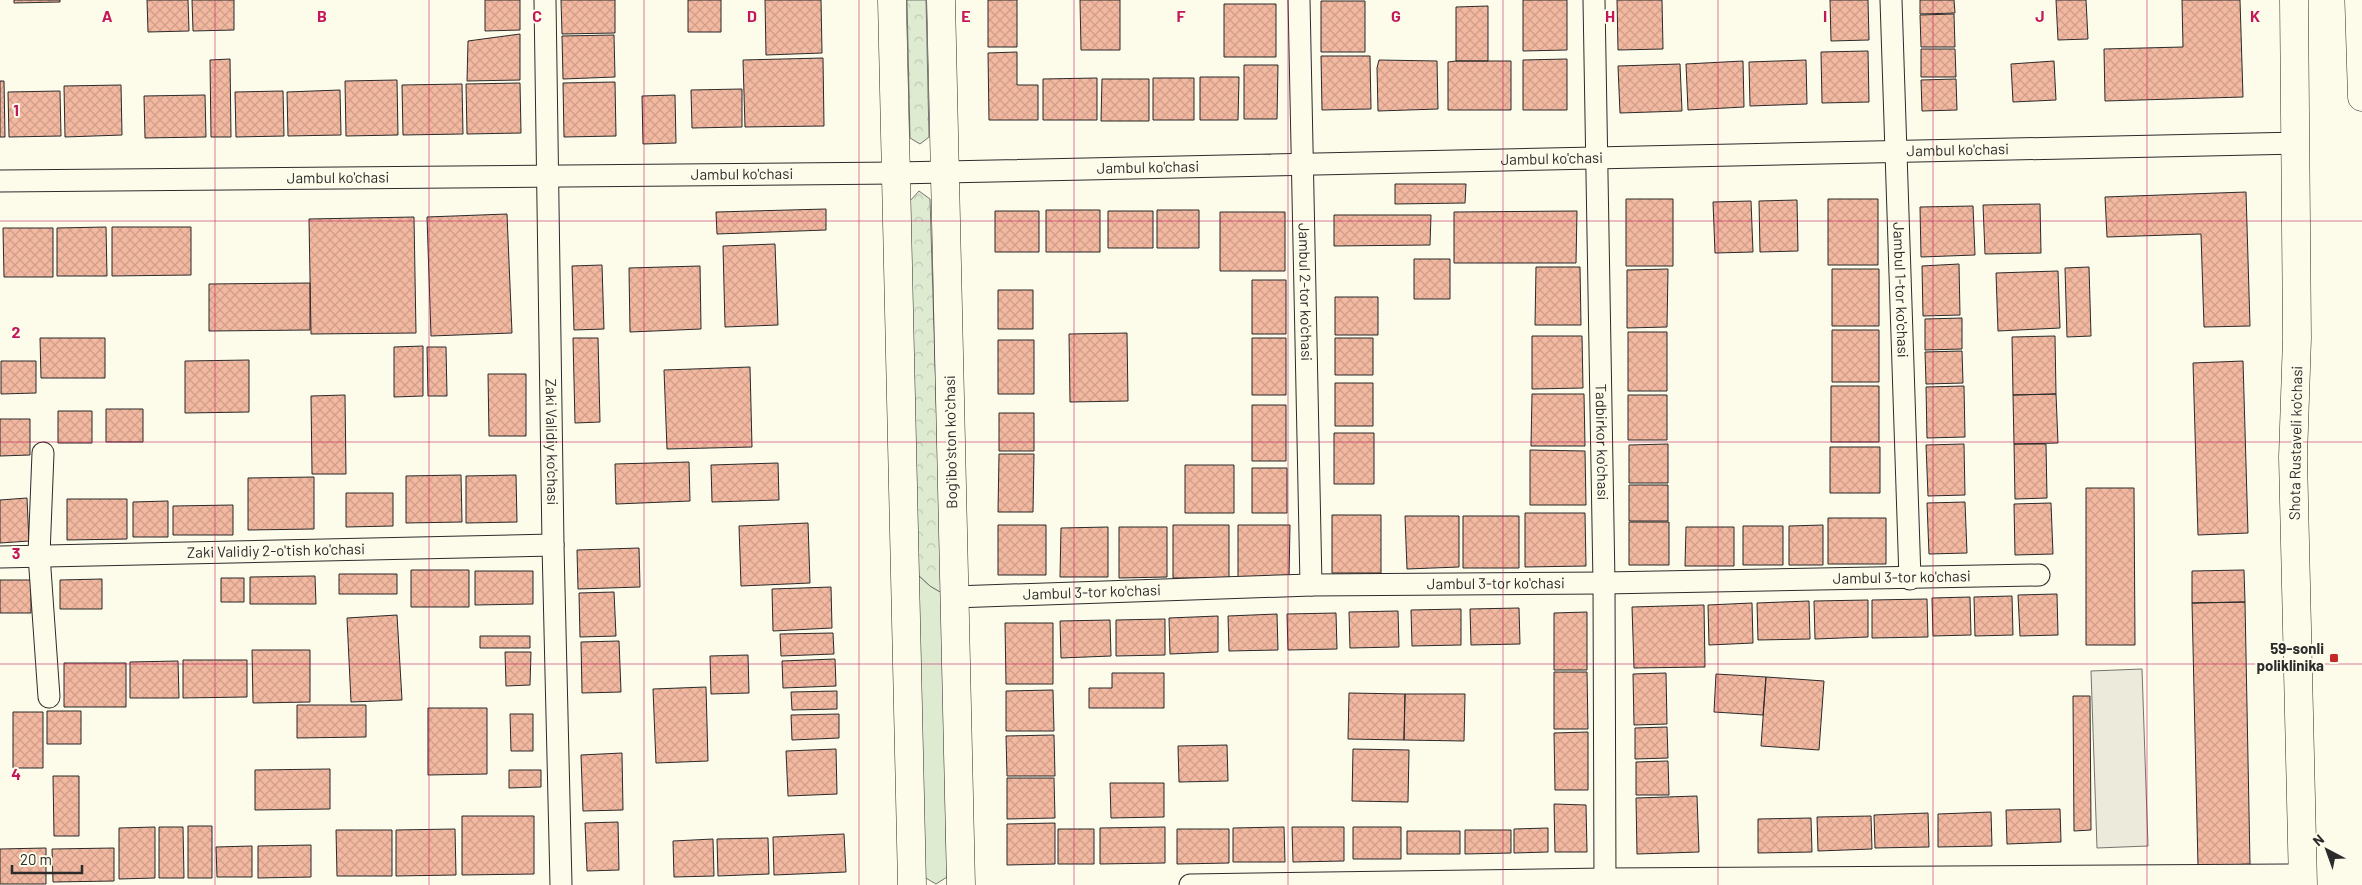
<svg xmlns="http://www.w3.org/2000/svg" width="2362" height="885" font-family="Barlow,sans-serif">
  <style>
    .green { fill: #deebd1; stroke: #74746e }
    .forest { fill: url(#forest-crowns); stroke: #74746e }
    .parking { fill: #eceadb; stroke: #74746e }
    .building { fill: url(#building-cross-hatch); stroke: #2b2b2b }
    .lines { fill: none; stroke-linecap: round; stroke-linejoin: round }
    .street-casing { stroke: #2b2b2b; stroke-width: 23 }
    .secondary-casing { stroke: #2b2b2b; stroke-width: 29 }
    .primary-casing { stroke: #2b2b2b; stroke-width: 29 }
    .street { stroke: #fdfbea; stroke-width: 21 }
    .secondary { stroke: #fdfbea; stroke-width: 28 }
    .primary { stroke: #fdfbea; stroke-width: 28 }
    .grid { fill: none; stroke: #c2185b; stroke-width: 1; stroke-opacity: 0.55 }
    .poi-dot { fill: #c62828; stroke: #fdfbea; stroke-width: 2 }
    .labels { text-anchor: middle; stroke-width: 4; stroke-linejoin: round; paint-order: stroke }
    .street-label { font-size: 15px; fill: #2b2b2b; stroke: #fdfbea }
    .poi-label { font-size: 15px; font-weight: bold; fill: #2b2b2b; stroke: #fdfbea; text-anchor: end }
    .grid-label { font-size: 16px; text-anchor: middle; font-weight: bold; fill: #c2185b; stroke: #fdfbea; stroke-width: 4; stroke-linejoin: round; paint-order: stroke }
  </style>
  <defs>
    <pattern id="forest-crowns" width="20" height="18" patternUnits="userSpaceOnUse" patternTransform="scale(1.25)"><rect width="20" height="18" fill="#deebd1"/><path d="M2 6a3 3 0 1 1 6 0M12 15a3 3 0 1 1 6 0" fill="none" stroke="#bfcab4"/></pattern>
    <pattern id="building-cross-hatch" width="8" height="8" patternUnits="userSpaceOnUse" patternTransform="scale(1.25)"><rect width="8" height="8" fill="#f2b8a0"/><path d="M0 0l8 8M0 8l8-8" fill="none" stroke="#d09e8a"/></pattern>
  </defs>
  <rect width="100%" height="100%" fill="#fdfbea"/>
  <!-- green -->
  <path class="green" d="M917 574 930 586 942 593 947 877 936 884 924 877Z"/>
  <!-- forest -->
  <path class="forest" d="M907 0H926L929 137 920 144 910 138Z
    M919 191 930 199 942 593 930 586 917 574 910 201Z"/>
  <!-- parking -->
  <path class="parking" d="M2142 669 2148 846 2097 848 2091 671Z"/>
  <!-- building -->
  <path class="building" d="M14 0H60V2L14 3Z
    M147 0H188L189 31 148 32Z
    M192 0H234V30L193 31Z
    M485 0H520V30L485 31Z
    M561 0H615V33L562 34Z
    M688 0H721V32H688Z
    M765 0H821L822 53 766 55Z
    M988 0H1017V47H988Z
    M1080 0H1120V50H1081Z
    M1523 0H1567V50L1523 51Z
    M1617 0H1662L1663 49 1618 50Z
    M1830 0H1868L1869 40 1831 41Z
    M1920 0H1954L1955 13 1920 14Z
    M2056 0H2086L2088 39 2058 40Z
    M2182 0H2240L2243 97 2105 101 2104 49 2183 47Z
    M1321 1H1365V52H1321Z
    M1224 4H1276V57H1224Z
    M1488 6V61H1456V7Z
    M1954 14 1955 47H1921L1920 15Z
    M520 34V80L467 81 468 41Z
    M614 35 615 77 563 79 562 36Z
    M1921 49H1955L1956 77H1921Z
    M1868 51 1869 102 1822 103 1821 52Z
    M1017 52V85H1038V120H989L988 53Z
    M1321 56H1370L1371 109 1322 110Z
    M823 58 824 126 745 127 743 60Z
    M230 59 231 137H211L210 60Z
    M1567 59V110H1523V60Z
    M1379 60 1437 61 1438 109 1378 111 1377 68Z
    M1806 60 1807 104 1750 106 1749 62Z
    M1456 61H1511V110H1448V62Z
    M1743 61 1744 107 1688 110 1686 64Z
    M2054 61 2056 100 2013 102 2011 64Z
    M1680 64 1682 111 1620 113 1618 66Z
    M1244 65H1278L1277 119H1244Z
    M1200 77H1239L1238 120H1200Z
    M1097 78V120H1043V79Z
    M1153 78H1194V120H1153Z
    M1102 79H1149V121H1101Z
    M1956 79 1957 110 1922 111 1921 80Z
    M397 80 398 135 346 136 345 81Z
    M0 81H4L5 137H0Z
    M615 82 616 136 564 137 563 83Z
    M520 83 521 133 467 134 466 84Z
    M462 84 463 134 403 135 402 85Z
    M121 85 122 135 65 137 64 86Z
    M742 89V127L692 128 691 90Z
    M340 90 341 135 288 136 287 92Z
    M60 91 61 136 9 137 8 92Z
    M283 91 284 136 236 137 235 92Z
    M205 95 206 137 145 138 144 96Z
    M675 95 676 143 643 144 642 96Z
    M1395 184H1466L1465 203 1395 204Z
    M2246 192 2250 326 2204 327 2201 234 2107 237 2105 197Z
    M1626 199H1673V266H1626Z
    M1828 199H1878V265H1828Z
    M1797 200 1798 251 1760 252 1759 201Z
    M1751 201 1753 252 1715 253 1713 202Z
    M2040 204 2041 253 1985 254 1983 205Z
    M1973 206 1975 255 1921 257 1920 207Z
    M826 209V230L717 234 716 212Z
    M1046 210H1100V252H1046Z
    M1157 210H1199V248H1157Z
    M995 211H1039V252H995Z
    M1108 211H1153V248H1108Z
    M1577 211 1576 263H1454V212Z
    M1220 212H1285V271H1220Z
    M507 214 512 333 431 336 427 217Z
    M1334 215H1431L1430 245 1334 246Z
    M414 217 416 333 311 334 309 219Z
    M106 227 107 276H57V228Z
    M112 227H191V275L112 276Z
    M3 228H53V277H4Z
    M775 244 778 325 725 327 723 246Z
    M1414 259H1450V299H1414Z
    M1959 264 1960 315 1923 316 1922 266Z
    M602 265 604 329 574 330 572 266Z
    M700 266 701 329 630 332 629 268Z
    M1536 267H1580L1581 325H1535Z
    M2089 267 2091 336 2067 337 2065 268Z
    M1668 269 1667 327 1627 328V270Z
    M1832 269H1879V326H1832Z
    M2058 271 2060 328 1998 331 1996 273Z
    M1252 280H1286V334H1252Z
    M310 283V330L209 331V284Z
    M998 290H1033V329H998Z
    M1335 297H1378V335H1335Z
    M1962 318V349L1925 350V319Z
    M1832 330H1879V382H1832Z
    M1628 332H1667V391H1628Z
    M1127 333 1128 401 1070 402 1069 334Z
    M1532 336H1582L1583 388 1532 389Z
    M2055 336 2056 394 2013 395 2012 337Z
    M40 338H105V378H41Z
    M573 338H598L600 422 575 423Z
    M1252 338H1286V395H1252Z
    M1335 338H1373V375H1335Z
    M998 340H1034V394H998Z
    M423 346V396L394 397V347Z
    M427 347H446L447 396H428Z
    M1962 351 1963 383 1926 384 1925 352Z
    M249 360V412L185 413V361Z
    M1 361H36V393L1 394Z
    M2243 361 2248 533 2198 535 2193 363Z
    M750 367 752 447 667 449 664 370Z
    M488 374H526V436H489Z
    M1335 383H1373V426H1335Z
    M1831 386H1879V442H1831Z
    M1964 386 1965 437 1927 438 1926 387Z
    M1532 394H1584L1585 446H1531Z
    M2056 394 2058 443 2014 444 2013 395Z
    M345 395 346 474H312L311 396Z
    M1628 395H1667V440H1628Z
    M1252 405H1286V461H1252Z
    M106 409H143V442H106Z
    M58 411H92V443H58Z
    M999 413H1034V451H999Z
    M0 419H30V455L0 456Z
    M1334 433H1374V484H1334Z
    M1668 444V483H1629V445Z
    M1964 444 1965 495 1928 496 1926 445Z
    M2014 444H2046L2047 498 2015 499Z
    M1830 447H1880V493H1830Z
    M1530 450 1585 451 1586 505H1530Z
    M999 454H1034L1033 512H998Z
    M689 462 690 501 616 504 615 464Z
    M778 463 779 500 712 502 711 465Z
    M1185 465H1234V513H1185Z
    M1252 468H1287V513H1252Z
    M461 475 462 522 406 523V476Z
    M516 475 517 522 466 523V476Z
    M314 477V529L248 530V478Z
    M1629 485H1668V521H1629Z
    M2086 488H2134L2135 645H2086Z
    M346 493H393V526L346 527Z
    M27 498 29 541 0 543V500Z
    M67 499H127V539L67 540Z
    M168 501V537H133V502Z
    M1965 502 1967 553 1929 554 1927 503Z
    M2051 503 2053 554 2015 555 2014 504Z
    M233 505V535H173V506Z
    M1525 513H1585L1586 566 1525 567Z
    M1332 515H1381V573H1332Z
    M1405 516H1459V567L1407 569Z
    M1463 516H1519V568H1463Z
    M1828 518H1886V564H1828Z
    M1629 522H1669V565H1629Z
    M808 523 810 583 741 586 739 526Z
    M998 525H1046V575H998Z
    M1173 525H1229V578H1173Z
    M1238 525H1290L1289 579H1238Z
    M1823 525V565H1789V526Z
    M1743 526H1783V565H1743Z
    M1108 527V577H1060L1061 528Z
    M1119 527H1167V577L1119 578Z
    M1686 527H1734V566H1685Z
    M639 548 640 587 578 589 577 550Z
    M411 570H469V607H411Z
    M2244 570 2245 602 2192 603V571Z
    M475 571H533V604L475 605Z
    M339 574H397V594H339Z
    M315 576 316 604H250V577Z
    M221 578H244V602H221Z
    M102 579V609H60V580Z
    M0 580H31V613H0Z
    M831 587 832 628 773 631 772 589Z
    M614 592 616 636 580 637 579 593Z
    M2057 594 2058 635 2020 636 2018 595Z
    M2012 596 2013 635 1975 636 1974 597Z
    M1970 597 1971 635 1933 636 1932 598Z
    M1927 599 1928 637 1872 638V600Z
    M1868 600V637L1815 639 1814 601Z
    M1809 601 1810 639 1758 640 1757 603Z
    M2245 602 2250 864 2198 866 2192 603Z
    M1752 603 1753 643 1709 645 1708 605Z
    M1704 605 1705 667 1634 668 1632 607Z
    M1519 608 1520 644 1471 645 1470 609Z
    M1461 609V645L1412 646 1411 610Z
    M1398 611 1399 647 1350 648 1349 612Z
    M1587 612V670H1554V613Z
    M1336 613 1337 649 1288 650 1287 614Z
    M1277 614 1278 650 1229 651 1228 616Z
    M397 615 402 700 351 702 347 618Z
    M1218 616V652L1170 654 1169 618Z
    M1165 619V655L1116 656V620Z
    M1110 620 1111 656 1061 658 1060 621Z
    M1005 623H1053V684H1006Z
    M833 633 834 654 781 656 780 634Z
    M480 636H530V648H480Z
    M619 641 621 692 582 693 581 642Z
    M252 650H310V702L253 703Z
    M505 652H531L530 685 506 686Z
    M748 655 749 693 711 694 710 656Z
    M835 659 836 686 783 688 782 661Z
    M183 660H247V697L183 698Z
    M178 661 179 698H130V662Z
    M64 663H126V707H64Z
    M1554 672H1587L1588 729H1554Z
    M1112 673H1164V708H1089V688H1112Z
    M1666 673 1667 724 1634 725 1633 674Z
    M1716 674 1766 677 1763 715 1714 712Z
    M1766 677 1824 681 1819 750 1761 746Z
    M706 687 708 761 656 763 653 689Z
    M1053 690 1054 731H1006V691Z
    M837 691V709L792 710 791 692Z
    M1349 693 1405 694 1404 740 1348 739Z
    M1405 694H1465L1464 741 1404 740Z
    M2073 696H2090L2091 830 2074 831Z
    M297 705H366V737L297 738Z
    M428 708H487V774L428 775Z
    M47 711H81V744H47Z
    M13 712H43V768H13Z
    M510 714H533V751H511Z
    M839 714V738L792 740 791 715Z
    M1667 727 1668 758 1635 759V728Z
    M1588 732V790H1555L1554 733Z
    M1054 735 1055 776H1007L1006 736Z
    M1227 745 1228 781 1179 782 1178 746Z
    M836 749 837 794 788 796 786 751Z
    M1353 749 1409 750 1408 802 1352 801Z
    M622 753 623 810 583 811 581 755Z
    M1668 761 1669 795H1636V762Z
    M330 769V809L255 810V770Z
    M509 770H541V787L509 788Z
    M53 776H79V836H54Z
    M1007 778H1054L1055 818 1007 819Z
    M1110 783H1164V817L1111 818Z
    M1697 796 1699 852 1637 854 1636 798Z
    M1554 804 1586 805 1587 852H1555Z
    M2060 809 2061 842 2007 844 2006 810Z
    M1991 812 1992 846 1938 847V814Z
    M1928 813 1929 847 1875 848 1874 815Z
    M462 816H534V874L462 875Z
    M1871 816 1872 849 1818 851 1817 817Z
    M1811 818 1812 852 1758 853V819Z
    M618 822 619 870 587 871 585 823Z
    M1055 823V864L1007 865V824Z
    M188 826H212V878H188Z
    M155 827V878L119 879V828Z
    M159 827H183L184 878H159Z
    M1165 827V863L1100 864V828Z
    M1284 827 1285 862H1233V828Z
    M1292 827H1344V861L1293 862Z
    M1353 827H1401V859H1353Z
    M1548 828V852L1514 853V829Z
    M455 829 456 875 396 876V830Z
    M1058 829H1094V864H1058Z
    M1177 829H1229V863L1177 864Z
    M336 830H392V876H337Z
    M1465 830H1511V853L1465 854Z
    M1407 831H1460V854H1407Z
    M844 834 846 872 774 875 773 837Z
    M768 838 769 874 718 876 717 839Z
    M713 839 714 876 674 877 673 841Z
    M311 845V877L258 878V846Z
    M252 846V877H217L216 847Z
    M46 848V884H0V849Z
    M114 848V881L53 882 52 849Z"/>
  <g class="lines">
    <!-- street casing -->
    <g class="street-casing">
      <g id="street">
        <path id="s1" d="M545 0 553 545 561 885"/>
        <path id="s2" d="M1299 0 1311 585"/>
        <path id="s3" d="M1594 0 1604 583 1605 885"/>
        <path id="s4" d="M1891 0 1910 579"/>
        <path id="s5" d="M0 181 896 173 2296 143"/>
        <path d="M43 453 39 555 49 697"/>
        <path id="s6" d="M0 557 553 545"/>
        <path id="s7" d="M954 597 1311 585 1604 583 2039 575"/>
        <path d="M1190 885 1605 879 2303 875"/>
      </g>
    </g>
    <!-- secondary casing -->
    <g class="secondary-casing">
      <path id="secondary" d="M892 0 912 885
        M941 0 961 885"/>
    </g>
    <!-- primary casing -->
    <g class="primary-casing">
      <path id="primary" d="M2294 0 2297 338 2293 457 2303 885
        M2359 0 2362 97"/>
    </g>
    <!-- street -->
    <use href="#street" class="street"/>
    <!-- secondary -->
    <use href="#secondary" class="secondary"/>
    <!-- primary -->
    <use href="#primary" class="primary"/>
  </g>
  <!-- grid -->
  <path class="grid" d="M215 0V885M429 0V885M644 0V885M859 0V885M1074 0V885M1288 0V885M1503 0V885M1718 0V885M1933 0V885M2147 0V885M0 221H2362M0 442H2362M0 664H2362"/>
  <!-- markers -->
  <rect class="poi-dot" x="2329" y="653" width="10" height="10" rx="2.5"/>
  <g class="labels">
    <!-- street labels -->
    <g class="street-label">
      <text dy="5" stroke="none"><textPath href="#s5" startOffset="1958">Jambul ko'chasi</textPath></text>
      <text dy="5" stroke="none"><textPath href="#s5" startOffset="1552">Jambul ko'chasi</textPath></text>
      <text dy="5" stroke="none"><textPath href="#s5" startOffset="1148">Jambul ko'chasi</textPath></text>
      <text dy="5" stroke="none"><textPath href="#s5" startOffset="742">Jambul ko'chasi</textPath></text>
      <text dy="5" stroke="none"><textPath href="#s5" startOffset="338">Jambul ko'chasi</textPath></text>
      <text dy="5" stroke="none"><textPath href="#s4" startOffset="290">Jambul 1-tor ko'chasi</textPath></text>
      <text dy="5" stroke="none"><textPath href="#s2" startOffset="292">Jambul 2-tor ko'chasi</textPath></text>
      <text transform="translate(951 442) rotate(-91)" y="5">Bogʻiboʻston koʻchasi</text>
      <text dy="5" stroke="none"><textPath href="#s3" startOffset="442">Tadbirkor ko'chasi</textPath></text>
      <text dy="5" stroke="none"><textPath href="#s1" startOffset="442">Zaki Validiy ko'chasi</textPath></text>
      <text transform="translate(2296 443) rotate(-89)" y="5">Shota Rustaveli ko'chasi</text>
      <text dy="5" stroke="none"><textPath href="#s6" startOffset="276">Zaki Validiy 2-o'tish ko'chasi</textPath></text>
      <text dy="5" stroke="none"><textPath href="#s7" startOffset="948">Jambul 3-tor ko'chasi</textPath></text>
      <text dy="5" stroke="none"><textPath href="#s7" startOffset="542">Jambul 3-tor ko'chasi</textPath></text>
      <text dy="5" stroke="none"><textPath href="#s7" startOffset="138">Jambul 3-tor ko'chasi</textPath></text>
    </g>
    <!-- poi labels -->
    <g class="poi-label">
      <text x="2324" y="654">59-sonli<tspan x="2324" dy="17">poliklinika</tspan></text>
    </g>
  </g>
  <g class="grid-label">
    <text x="107" y="22">A</text>
    <text x="322" y="22">B</text>
    <text x="537" y="22">C</text>
    <text x="752" y="22">D</text>
    <text x="966" y="22">E</text>
    <text x="1181" y="22">F</text>
    <text x="1396" y="22">G</text>
    <text x="1610" y="22">H</text>
    <text x="1825" y="22">I</text>
    <text x="2040" y="22">J</text>
    <text x="2255" y="22">K</text>
    <text x="16" y="116">1</text>
    <text x="16" y="338">2</text>
    <text x="16" y="559">3</text>
    <text x="16" y="780">4</text>
  </g>
  <!-- north arrow -->
  <g transform="translate(2327 850) rotate(319)" stroke="#fdfbea" stroke-width="4" paint-order="stroke">
  <path d="M0-4L9 19L0 12L-9 19Z" fill="#2b2b2b"/>
  <text y="-8" font-size="14" font-weight="bold" text-anchor="middle" fill="#2b2b2b">N</text>
  </g>
  <!-- scale -->
  <path d="M12 865v8h70v-8" fill="none" stroke="#2b2b2b" stroke-width="2.5"/>
  <text x="20" y="865" font-size="15" fill="#2b2b2b" stroke="#fdfbea" stroke-width="4" paint-order="stroke">20 m</text>
</svg>
